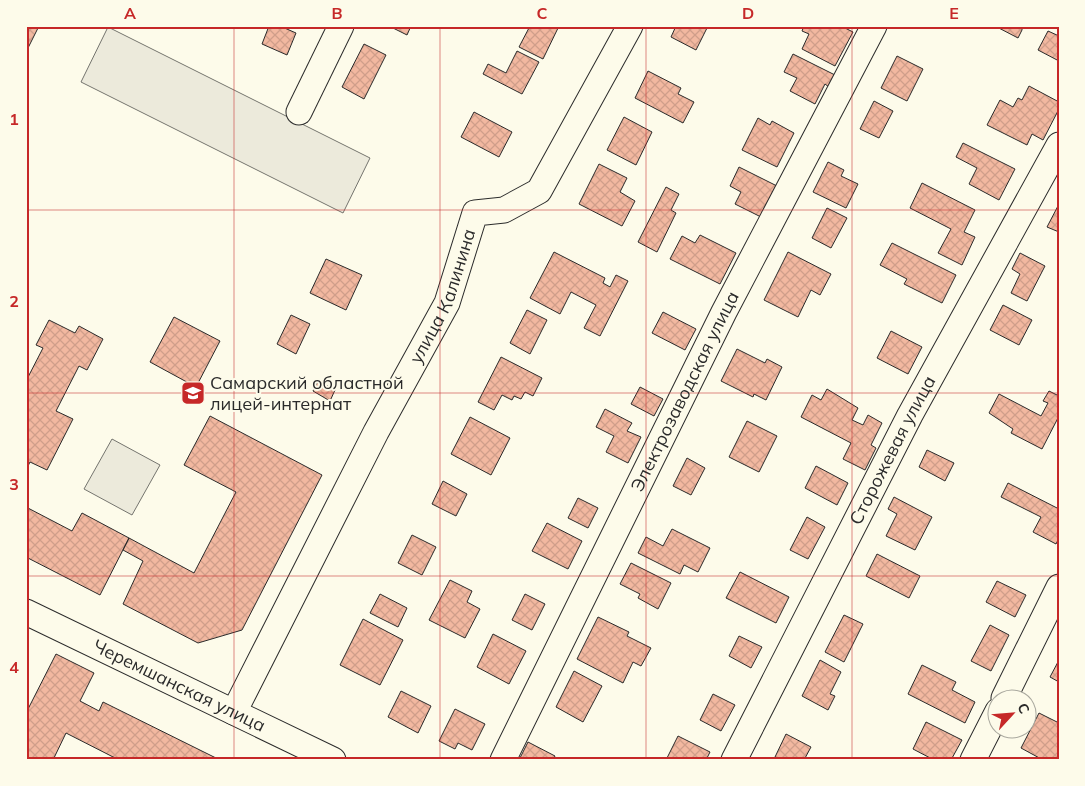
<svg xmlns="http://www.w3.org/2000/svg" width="1085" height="786" font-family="Mulish,sans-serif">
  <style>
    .parking { fill: #eceadb; stroke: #74746e }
    .building { fill: url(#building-cross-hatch); stroke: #2b2b2b }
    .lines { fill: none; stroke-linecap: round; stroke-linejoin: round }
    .minor-casing { stroke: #2b2b2b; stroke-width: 27 }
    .minor { stroke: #fdfbea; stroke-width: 25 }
    .grid { fill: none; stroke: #c62828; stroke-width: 1; stroke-opacity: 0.55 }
    .labels { text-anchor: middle; stroke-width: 4; stroke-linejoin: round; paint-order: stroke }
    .street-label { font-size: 18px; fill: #2b2b2b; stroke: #fdfbea }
    .poi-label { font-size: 18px; fill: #2b2b2b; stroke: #fdfbea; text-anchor: start }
    .neatline { fill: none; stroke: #c62828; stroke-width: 2 }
    .grid-label { font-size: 16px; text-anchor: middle; font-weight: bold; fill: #c62828 }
  </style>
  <defs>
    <pattern id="building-cross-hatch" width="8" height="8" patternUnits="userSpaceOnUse" patternTransform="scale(1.25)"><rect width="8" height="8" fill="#f2b8a0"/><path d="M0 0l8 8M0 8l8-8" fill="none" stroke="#d09e8a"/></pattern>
  </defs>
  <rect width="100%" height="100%" fill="#fdfbea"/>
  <!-- parking -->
  <path class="parking" d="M108 27 370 158 343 213 81 82Z
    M112 439 160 465 132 515 84 489Z"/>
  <!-- building -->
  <path class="building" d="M26 26H39L26 52Z
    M269 26H280L296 33 287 55 262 44Z
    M389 26H411L407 35Z
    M530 26H559L543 59 519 47Z
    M676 26H708L696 50 671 37Z
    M804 26H841L853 32 835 66 802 49 809 34 802 31Z
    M995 26H1022V30L1018 38Z
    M1048 31 1059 36V61L1038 50Z
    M364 44 386 55 364 99 342 87Z
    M517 51 539 62 522 94 483 74 488 64 506 73Z
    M793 54 835 75 829 87 825 84 815 104 790 91 797 78 784 72Z
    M897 56 923 69 907 101 881 88Z
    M648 71 681 88 678 94 694 102 683 123 635 98Z
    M1029 86 1059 102V109L1043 140 1032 134 1027 145 987 125 1000 100 1013 107 1018 98 1022 100Z
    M874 101 893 111 879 138 860 129Z
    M474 112 512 132 499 157 461 137Z
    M624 117 652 132 636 165 607 150Z
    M758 118 770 125 772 121 794 133 777 167 742 150Z
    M963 143 1015 169 999 200 969 184 977 168 956 157Z
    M828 162 844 170 841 176 858 184 846 208 813 192Z
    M599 164 627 178 620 192 635 201 622 226 579 204Z
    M739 167 777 186 761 217 735 204 741 192 730 186Z
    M922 183 975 210 964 232 975 237 962 265 938 253 951 229 910 208Z
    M666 187 679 194 671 210 676 213 657 252 638 242Z
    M1059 204V232L1047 227Z
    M827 208 847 218 831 248 812 238Z
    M700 235 736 253 720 284 670 259 682 236 695 243Z
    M892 243 956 275 942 303 904 284 907 279 880 265Z
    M554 252 605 278 603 283 610 287 616 275 628 281 600 336 584 328 596 305 571 292 560 314 530 298Z
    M788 252 831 274 820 295 811 290 798 317 764 300Z
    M1020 253 1045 266 1027 301 1011 293 1020 274 1012 269Z
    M326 259 362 275 346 310 310 293Z
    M1003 305 1032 320 1019 345 990 330Z
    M527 310 547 320 530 354 510 343Z
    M663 312 696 329 685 350 652 333Z
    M291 315 310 324 296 354 277 344Z
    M174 317 220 341 196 387 150 362Z
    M49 320 75 333 79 326 103 339 87 370 79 366 56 411 73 419 47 470 30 462 26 470V381L43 348 36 345Z
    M891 331 922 347 908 374 877 358Z
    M737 349 765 363 767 359 782 367 766 400 754 394 753 397 721 381Z
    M501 357 542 378 533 396 525 392 521 399 514 396 512 400 502 395 494 410 478 402Z
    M318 381 335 390 330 401 313 391Z
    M640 387 663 399 654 416 631 404Z
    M827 389 858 408 852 420 863 425 868 415 882 423 871 445 876 448 865 470 843 459 851 443 801 417 812 395 821 400Z
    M1049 391 1059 396V416L1042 449 1011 433 1013 429 989 413 999 394 1041 416 1048 403 1043 401Z
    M605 409 632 423 627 431 641 437 628 463 606 452 614 436 596 427Z
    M210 416 322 475 242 630 198 643 123 604 143 561 123 550 129 538 194 573 236 492 184 465Z
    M470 417 510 438 491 475 451 454Z
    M747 421 777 436 759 472 729 457Z
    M927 450 954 463 945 481 919 467Z
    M687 458 705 468 691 495 673 486Z
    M816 466 848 483 837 505 805 488Z
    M443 481 467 494 456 516 432 504Z
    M1008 483 1059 509V538L1056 544 1033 532 1041 517 1001 497Z
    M894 497 932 517 915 550 886 536 897 514 888 509Z
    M578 498 598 508 588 528 568 518Z
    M26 507 72 531 82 513 129 538 100 595 26 557Z
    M807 517 825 527 808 559 790 550Z
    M547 523 582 541 568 569 532 551Z
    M672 529 710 548 698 572 684 565 680 574 638 553 646 537 663 546Z
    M412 535 436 547 422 575 398 563Z
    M877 554 920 576 909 598 866 576Z
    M631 563 671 583 658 609 638 598 640 594 620 584Z
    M740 572 789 597 776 623 726 598Z
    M450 580 472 591 467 602 480 609 465 638 429 620Z
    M997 581 1026 595 1015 617 986 602Z
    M380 594 407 608 398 627 370 613Z
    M525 594 545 604 532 630 512 620Z
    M844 615 863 624 844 662 825 652Z
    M598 617 629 632 627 636 651 648 641 666 633 662 623 683 577 659Z
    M363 619 403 640 380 685 340 665Z
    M990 625 1009 635 991 671 971 661Z
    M493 634 526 651 509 684 477 667Z
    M739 636 762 647 751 668 729 656Z
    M56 654 94 673 80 701 99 711 103 702 220 760H119L66 733 53 760H26V713Z
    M820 660 841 672 830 694 835 696 828 710 802 696Z
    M1059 660V682L1050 677Z
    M922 665 956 682 952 690 975 702 965 723 908 694Z
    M574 671 602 686 583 722 556 707Z
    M401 691 431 706 418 733 388 717Z
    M713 694 735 705 721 731 700 720Z
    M455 709 485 724 472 750 458 743 455 749 439 741Z
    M1039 713 1059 723V760H1043L1021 748Z
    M926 722 962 740 951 760H934L913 749Z
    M786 734 811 747 804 760H781L775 757Z
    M678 736 710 752 706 760H666Z
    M528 742 555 756 553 760H519Z"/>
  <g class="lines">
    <!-- minor casing -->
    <g class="minor-casing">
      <g id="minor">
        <path d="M299 112 341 26"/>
        <path id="s1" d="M26 612 333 760"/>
        <path d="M1004 698 1059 587"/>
        <path id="s2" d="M234 712 376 432 447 303 475 213 504 210 539 191 630 26"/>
        <path id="s3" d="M503 760 724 312 874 26"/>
        <path id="s4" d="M734 760 910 415 1059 145"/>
        <path d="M973 760 998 711"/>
      </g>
    </g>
    <!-- minor -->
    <use href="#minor" class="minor"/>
  </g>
  <!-- grid -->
  <path class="grid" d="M234 26V760M440 26V760M646 26V760M852 26V760M26 210H1059M26 393H1059M26 576H1059"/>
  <!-- icons -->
  <defs>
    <g id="school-square" transform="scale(1.25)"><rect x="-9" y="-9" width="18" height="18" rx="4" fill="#c62828" stroke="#fdfbea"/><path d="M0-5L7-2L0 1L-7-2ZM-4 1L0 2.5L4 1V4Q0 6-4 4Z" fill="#fff"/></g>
  </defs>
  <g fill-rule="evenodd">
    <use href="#school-square" x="193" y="393"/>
  </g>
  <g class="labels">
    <!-- street labels -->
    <g class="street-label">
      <text dy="6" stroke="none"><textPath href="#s2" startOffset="466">улица Калинина</textPath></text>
      <text dy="6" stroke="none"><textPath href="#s3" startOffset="411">Электрозаводская улица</textPath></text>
      <text dy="6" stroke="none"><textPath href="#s4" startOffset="348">Сторожевая улица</textPath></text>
      <text dy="6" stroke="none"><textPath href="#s1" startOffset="170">Черемшанская улица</textPath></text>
    </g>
    <!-- poi labels -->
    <g class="poi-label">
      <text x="210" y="389">Самарский областной<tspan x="210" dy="21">лицей-интернат</tspan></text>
    </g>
  </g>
  <!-- border -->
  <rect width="1085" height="786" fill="none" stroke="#fdfbea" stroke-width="55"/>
  <!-- north arrow -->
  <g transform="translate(1012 714) rotate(64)"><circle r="24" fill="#fdfbea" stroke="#a9a89e"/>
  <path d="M0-4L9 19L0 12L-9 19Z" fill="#c62828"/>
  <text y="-8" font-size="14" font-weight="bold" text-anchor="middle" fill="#2b2b2b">С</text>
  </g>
  <rect x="28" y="28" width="1030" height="730" class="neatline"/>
  <g class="grid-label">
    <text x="130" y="19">A</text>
    <text x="337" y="19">B</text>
    <text x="542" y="19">C</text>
    <text x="748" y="19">D</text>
    <text x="954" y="19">E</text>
    <text x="14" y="125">1</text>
    <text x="14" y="307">2</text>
    <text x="14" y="490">3</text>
    <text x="14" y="673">4</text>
  </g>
</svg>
